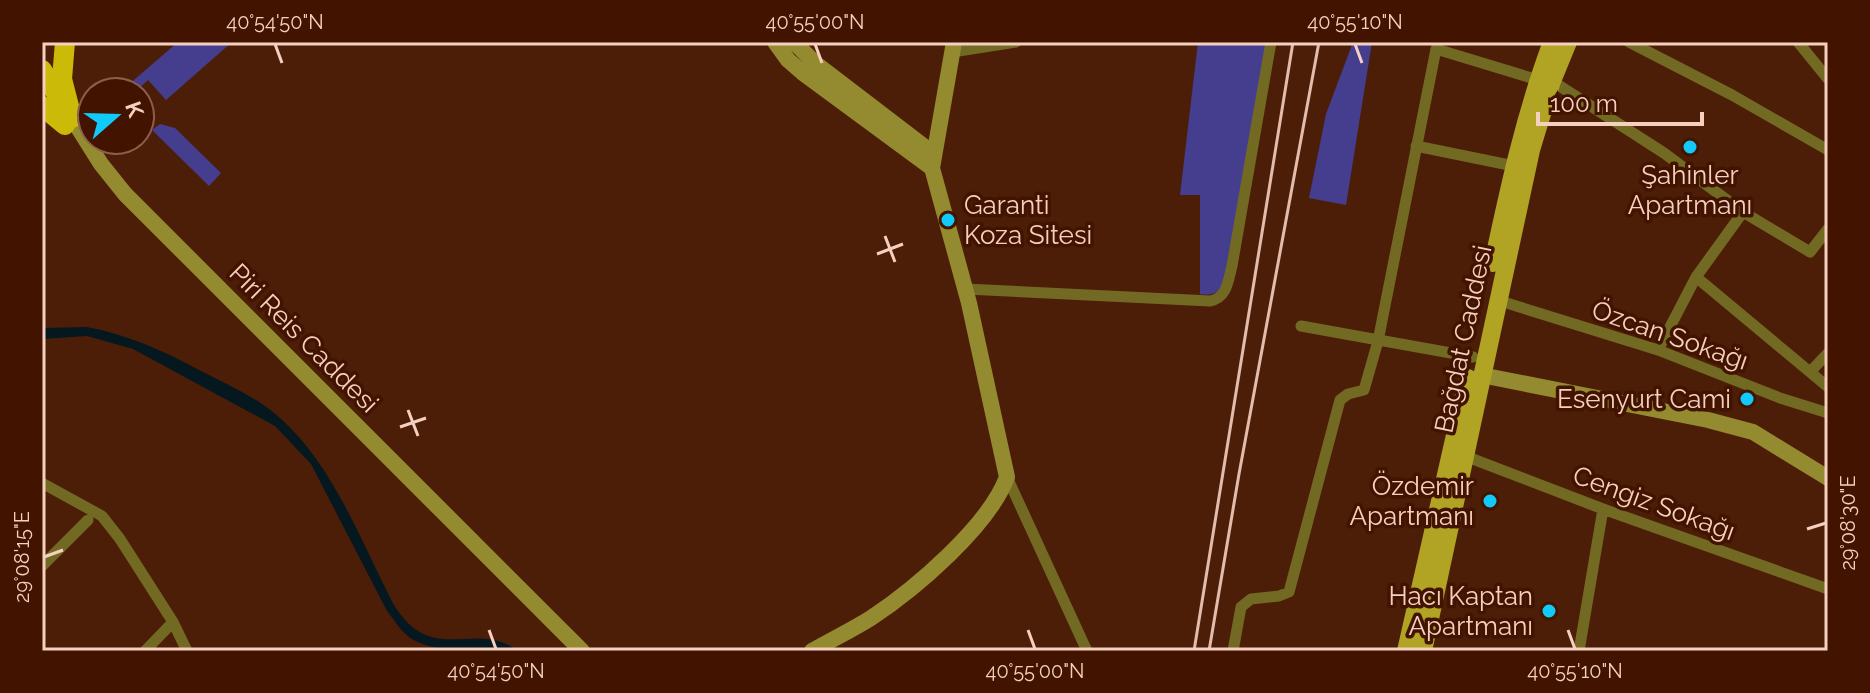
<svg xmlns="http://www.w3.org/2000/svg" width="1870" height="693" font-family="Raleway,sans-serif">
  <style>
    .green { fill: #453e8e }
    .water { fill: #05181f }
    .lines { fill: none; stroke-linecap: round; stroke-linejoin: round }
    .street { stroke: #726a23; stroke-width: 11 }
    .secondary { stroke: #948b30; stroke-width: 16 }
    .primary { stroke: #b1a425; stroke-width: 18 }
    .highway { stroke: #cbbb08; stroke-width: 20 }
    .rail { stroke: #e3bcab; stroke-width: 3 }
    .ticks { fill: none; stroke: #f5cfbf; stroke-width: 3 }
    .poi-dot { fill: #11cafa; stroke: #421400; stroke-width: 3 }
    .labels { text-anchor: middle; stroke-width: 7; stroke-linejoin: round; paint-order: stroke }
    .poi-label { font-size: 26px; fill: #f5cfbf; stroke: #421400; text-anchor: end }
    .street-label { font-size: 26px; fill: #f5cfbf; stroke: #421400 }
    .neatline { fill: none; stroke: #f5cfbf; stroke-width: 3 }
    .ticks-label { font-size: 20px; text-anchor: middle; fill: #f5cfbf }
  </style>
  <rect width="100%" height="100%" fill="#4d1e07"/>
  <!-- green -->
  <path class="green" d="M178 42H232L166 100 148 80 135 92H120Z
    M1198 42H1267L1224 282C1218 293 1213 296 1200 294V195H1180Z
    M1353 42H1372L1346 205 1309 198 1326 114Z
    M160 124 175 128 221 173 209 186 152 130Z"/>
  <!-- water -->
  <path class="water" d="M87 327C129 335 164 351 201 371 228 385 257 397 280 418 334 466 361 542 394 605 433 668 475 618 518 651 488 651 438 655 412 639 401 632 395 621 387 611L311 464 275 426 133 349 87 336 42 339V328Z"/>
  <g class="lines">
    <!-- street -->
    <path class="street" d="M1629 42 1732 95 1828 150
      M1798 42 1828 79
      M952 52 1016 42
      M1552 81 1664 153 1743 212 1810 252 1828 229
      M1416 146 1514 166
      M1696 277 1828 387
      M965 289 1210 301C1227 298 1228 281 1232 266L1271 42
      M1497 300 1658 350 1780 398 1828 413
      M1301 326 1473 357
      M1658 350 1696 277 1743 212
      M1811 371 1828 353
      M1465 456 1603 509 1828 589
      M1007 477 1087 651
      M42 483 102 516 120 539 173 622 187 651
      M42 566 88 520
      M145 651 173 622
      M1233 651 1241 607 1251 599 1279 596 1289 592 1340 400 1348 394 1364 390 1378 341 1436 49 1538 80
      M1579 651 1603 509"/>
    <!-- secondary -->
    <path class="secondary" d="M775 42 788 60 803 73 932 168
      M794 42 815 63 934 154
      M72 118 101 164 125 194 582 651
      M1481 375 1708 420 1753 432 1828 478
      M812 651C831 640 852 630 871 618 915 589 989 526 1007 477L969 303 932 168 954 42"/>
    <!-- primary -->
    <path class="primary" d="M1493 263C1509 188 1525 114 1552 42
      M1406 651 1468 378
      M1423 651 1531 150 1552 81 1568 42"/>
    <!-- highway -->
    <path class="highway" d="M65 42 62 79 72 118
      M42 70 61 101
      M42 106 65 125"/>
    <!-- rail -->
    <path class="rail" d="M1194 651 1293 42
      M1209 651 1239 474 1319 42"/>
  </g>
  <!-- ticks -->
  <path class="ticks" d="M275 44 282 63M815 44 822 63M1355 44 1362 63M885 236 895 262M877 254 903 244M408 410 418 436M400 427 426 418M1807 529 1826 523M44 557 63 550M489 630 496 649M1028 630 1035 649M1568 630 1575 649"/>
  <!-- markers -->
  <g class="poi-dot">
    <circle cx="1690" cy="147" r="8"/>
    <circle cx="948" cy="220" r="8"/>
    <circle cx="1747" cy="399" r="8"/>
    <circle cx="1490" cy="501" r="8"/>
    <circle cx="1549" cy="611" r="8"/>
  </g>
  <g class="labels">
    <!-- poi labels -->
    <g class="poi-label">
      <text x="1690" y="184" text-anchor="middle">Şahinler<tspan x="1690" dy="30">Apartmanı</tspan></text>
      <text x="964" y="214" text-anchor="start">Garanti<tspan x="964" dy="30">Koza Sitesi</tspan></text>
      <text x="1731" y="408">Esenyurt Cami</text>
      <text x="1474" y="495">Özdemir<tspan x="1474" dy="30">Apartmanı</tspan></text>
      <text x="1533" y="605">Hacı Kaptan<tspan x="1533" dy="30">Apartmanı</tspan></text>
    </g>
    <!-- street labels -->
    <g class="street-label">
      <text transform="translate(1670 335) rotate(19)" y="9">Özcan Sokağı</text>
      <text transform="translate(304 338) rotate(45)" y="9">Piri Reis Caddesi</text>
      <text transform="translate(1463 339) rotate(-78)" y="9">Bağdat Caddesi</text>
      <text transform="translate(1654 503) rotate(20)" y="9">Cengiz Sokağı</text>
    </g>
  </g>
  <!-- border -->
  <rect width="1870" height="693" fill="none" stroke="#421400" stroke-width="88"/>
  <!-- north arrow -->
  <g transform="translate(116 116) rotate(70)"><circle r="38" fill="#421400" stroke="#8a5f4c" stroke-width="2"/>
  <path d="M0-6L14 30L0 20L-14 30Z" fill="#11cafa"/>
  <text y="-12" font-size="22" font-weight="bold" text-anchor="middle" fill="#f5cfbf">K</text>
  </g>
  <!-- scale -->
  <path d="M1538 112v12h164v-12" fill="none" stroke="#f5cfbf" stroke-width="4"/>
  <text x="1550" y="112" font-size="24" fill="#f5cfbf" stroke="#421400" stroke-width="6" paint-order="stroke">100 m</text>
  <rect x="44" y="44" width="1782" height="605" class="neatline"/>
  <g class="ticks-label">
    <text x="275" y="29">40°54'50"N</text>
    <text x="815" y="29">40°55'00"N</text>
    <text x="1355" y="29">40°55'10"N</text>
    <text transform="translate(1848 523) rotate(-90)" y="7">29°08'30"E</text>
    <text transform="translate(22 557) rotate(-90)" y="7">29°08'15"E</text>
    <text x="496" y="678">40°54'50"N</text>
    <text x="1035" y="678">40°55'00"N</text>
    <text x="1575" y="678">40°55'10"N</text>
  </g>
</svg>
